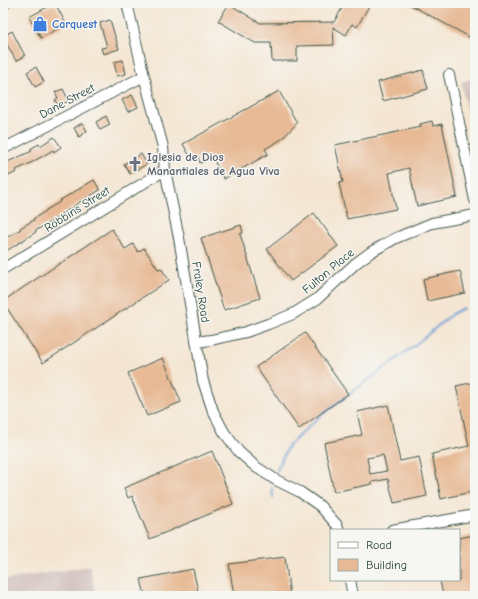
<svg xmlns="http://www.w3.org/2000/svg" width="478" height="599" font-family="'Comic Neue',sans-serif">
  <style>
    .industrial { fill: #d1c0bc }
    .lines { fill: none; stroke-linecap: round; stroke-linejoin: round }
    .stream { stroke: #6b9dd6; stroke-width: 2 }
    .building { fill: #e7ba95; fill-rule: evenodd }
    .minor-casing { stroke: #3f564c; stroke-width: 12 }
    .major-casing { stroke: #3f564c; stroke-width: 14 }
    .minor { stroke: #fff; stroke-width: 10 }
    .major { stroke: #fff; stroke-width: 12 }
    .labels { text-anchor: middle; stroke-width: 3; stroke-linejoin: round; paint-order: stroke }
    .shop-label { font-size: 12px; font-weight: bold; fill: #366cbe; stroke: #f6f6f2; text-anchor: start }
    .street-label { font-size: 12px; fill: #1f3d34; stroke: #f6f6f2 }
    .worship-label { font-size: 12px; font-weight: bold; fill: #5b616d; stroke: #f6f6f2; text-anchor: start }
  </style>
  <rect width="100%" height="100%" fill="#f6f6f2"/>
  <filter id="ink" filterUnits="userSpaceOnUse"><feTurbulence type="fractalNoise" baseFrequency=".025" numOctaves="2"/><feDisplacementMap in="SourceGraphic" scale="8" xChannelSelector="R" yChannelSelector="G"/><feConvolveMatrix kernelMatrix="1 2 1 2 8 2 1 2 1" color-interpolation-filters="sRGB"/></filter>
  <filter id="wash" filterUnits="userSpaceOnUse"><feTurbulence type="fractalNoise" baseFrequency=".012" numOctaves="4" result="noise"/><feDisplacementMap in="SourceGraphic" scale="16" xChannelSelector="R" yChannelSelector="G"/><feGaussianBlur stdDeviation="0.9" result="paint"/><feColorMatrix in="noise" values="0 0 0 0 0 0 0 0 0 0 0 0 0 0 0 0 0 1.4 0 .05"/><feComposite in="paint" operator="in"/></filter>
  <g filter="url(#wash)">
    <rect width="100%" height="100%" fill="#f4e6d3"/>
    <!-- industrial -->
    <path class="industrial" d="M475 78V154L461 82Z
      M90 566 96 596H3V580Z"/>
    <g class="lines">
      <!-- stream -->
      <path class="stream" d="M277 470 288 446 319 417 415 345 452 314 463 308
        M272 488 273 497
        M3 490 5 491"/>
    </g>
    <g id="blocks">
      <!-- building -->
      <path class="building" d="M55 3 66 24 41 38 29 17Z
        M345 3H363L369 6 357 27 352 24 346 35 333 27 334 45 297 46V61H272L271 43H255L218 21 229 4 260 23 334 22Z
        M407 3H475V40Z
        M110 20 119 49 103 54 101 48 107 47 100 23Z
        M12 31 25 56 16 61 3 37V36Z
        M123 60 126 74 117 76 114 62Z
        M36 67 44 82 35 87 27 72Z
        M423 70 428 89 383 101 378 82Z
        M63 89 69 101 58 106 55 100 58 98 55 92Z
        M279 91 297 123 282 139 265 149 268 154 224 179 212 157 200 163 198 157 192 160 183 144Z
        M132 95 138 107 128 112 122 100Z
        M106 116 110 125 100 130 96 122Z
        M432 121 433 126 442 124 457 197 417 206 409 168 389 173 396 209 347 219 339 183 343 182 335 145 421 127 420 124Z
        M82 123 87 131 79 137 74 128Z
        M54 137 61 147 54 152 53 150 29 164 16 170 17 172 8 176 3 164 32 151 30 149 39 144 40 146Z
        M141 154 147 164 130 174 124 164Z
        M94 180 100 190 75 205V206L61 214 62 215 35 231 36 232 3 253V238L4 239 21 229 20 228 34 220 33 219 46 211V210L60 202 59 201Z
        M314 213 338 246 291 281 267 249Z
        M241 225 243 233 240 234 260 298 224 310 201 238Z
        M112 229 125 249 133 244 138 252 144 248 158 269 161 268 169 280 43 363 3 302V301Z
        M460 271 465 293 427 301 423 279Z
        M305 333 348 394 299 429 256 367Z
        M163 358 181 402 147 416 128 373Z
        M475 382V491L441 499 432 454 469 446 456 386Z
        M388 405 400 461 419 457 427 496 394 503 388 479 372 482V484L334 492 324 443 362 435 357 412ZM383 455 387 471 370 474 367 458Z
        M212 451 233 504 150 539 132 496 128 498 124 488Z
        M475 535V596H443L440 580H459V538Z
        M285 557 290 596H234L229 564Z
        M193 569 199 596H145L141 579Z"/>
    </g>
  </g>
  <g filter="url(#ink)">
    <use href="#blocks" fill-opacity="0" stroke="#3f564c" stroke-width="1"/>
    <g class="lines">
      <!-- minor casing -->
      <g class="minor-casing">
        <path id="minor" d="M127 3 144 76 163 147 165 170 179 238 203 381 213 411 224 432 239 452 256 467 276 480 300 492 320 506 337 525 339 530
          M449 75 453 93 475 200
          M3 149 144 76
          M3 269 165 170
          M196 342 211 340 246 332 268 324 293 314 317 299 356 263 371 252 396 238 432 223 475 215
          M392 530 475 515
          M350 580 353 596"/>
      </g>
      <!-- major casing -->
      <g class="major-casing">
        <path id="major" d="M3 4 4 3"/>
      </g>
      <!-- minor -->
      <use href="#minor" class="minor"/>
      <!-- major -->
      <use href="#major" class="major"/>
    </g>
  </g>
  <!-- icons -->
  <defs>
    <g id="shop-bare" transform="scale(1.2)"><path d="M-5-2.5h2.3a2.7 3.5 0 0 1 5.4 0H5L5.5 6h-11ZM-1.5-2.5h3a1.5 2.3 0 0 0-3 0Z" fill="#3f7fe0" stroke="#f6f6f2" stroke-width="2.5" paint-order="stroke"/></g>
    <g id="church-bare" transform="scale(1.2)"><path d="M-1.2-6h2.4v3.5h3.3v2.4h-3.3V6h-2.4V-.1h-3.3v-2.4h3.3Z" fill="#6b7280" stroke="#f6f6f2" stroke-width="2.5" paint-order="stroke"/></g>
  </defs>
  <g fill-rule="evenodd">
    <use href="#shop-bare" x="40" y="24"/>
    <use href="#church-bare" x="135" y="164"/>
  </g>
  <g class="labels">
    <!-- shop labels -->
    <g class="shop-label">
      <text x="52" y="28">Carquest</text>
    </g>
    <!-- street labels -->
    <g class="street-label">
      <text transform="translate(67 101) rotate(-28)" y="4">Dane Street</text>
      <text transform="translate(77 209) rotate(-32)" y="4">Robbins Street</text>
      <text transform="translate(328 271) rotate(-40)" y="4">Fulton Place</text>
      <text transform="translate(201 292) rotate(81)" y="4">Fraley Road</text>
    </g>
    <!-- worship labels -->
    <g class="worship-label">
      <text x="147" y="161">Iglesia de Dios<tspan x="147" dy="14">Manantiales de Agua Viva</tspan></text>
    </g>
  </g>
  <!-- margin -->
  <rect width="478" height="599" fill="none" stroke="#f6f6f2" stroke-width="16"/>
  <!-- legend -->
  <rect x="330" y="529" width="130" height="52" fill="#f6f6f2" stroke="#a0aca6"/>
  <rect x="338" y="542" width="20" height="6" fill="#ffffff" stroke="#a0aca6"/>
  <text x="366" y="549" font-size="12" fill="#1f3d34">Road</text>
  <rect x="338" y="559" width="20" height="12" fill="#e7ba95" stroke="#a0aca6"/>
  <text x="366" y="569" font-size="12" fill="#1f3d34">Building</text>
</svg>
